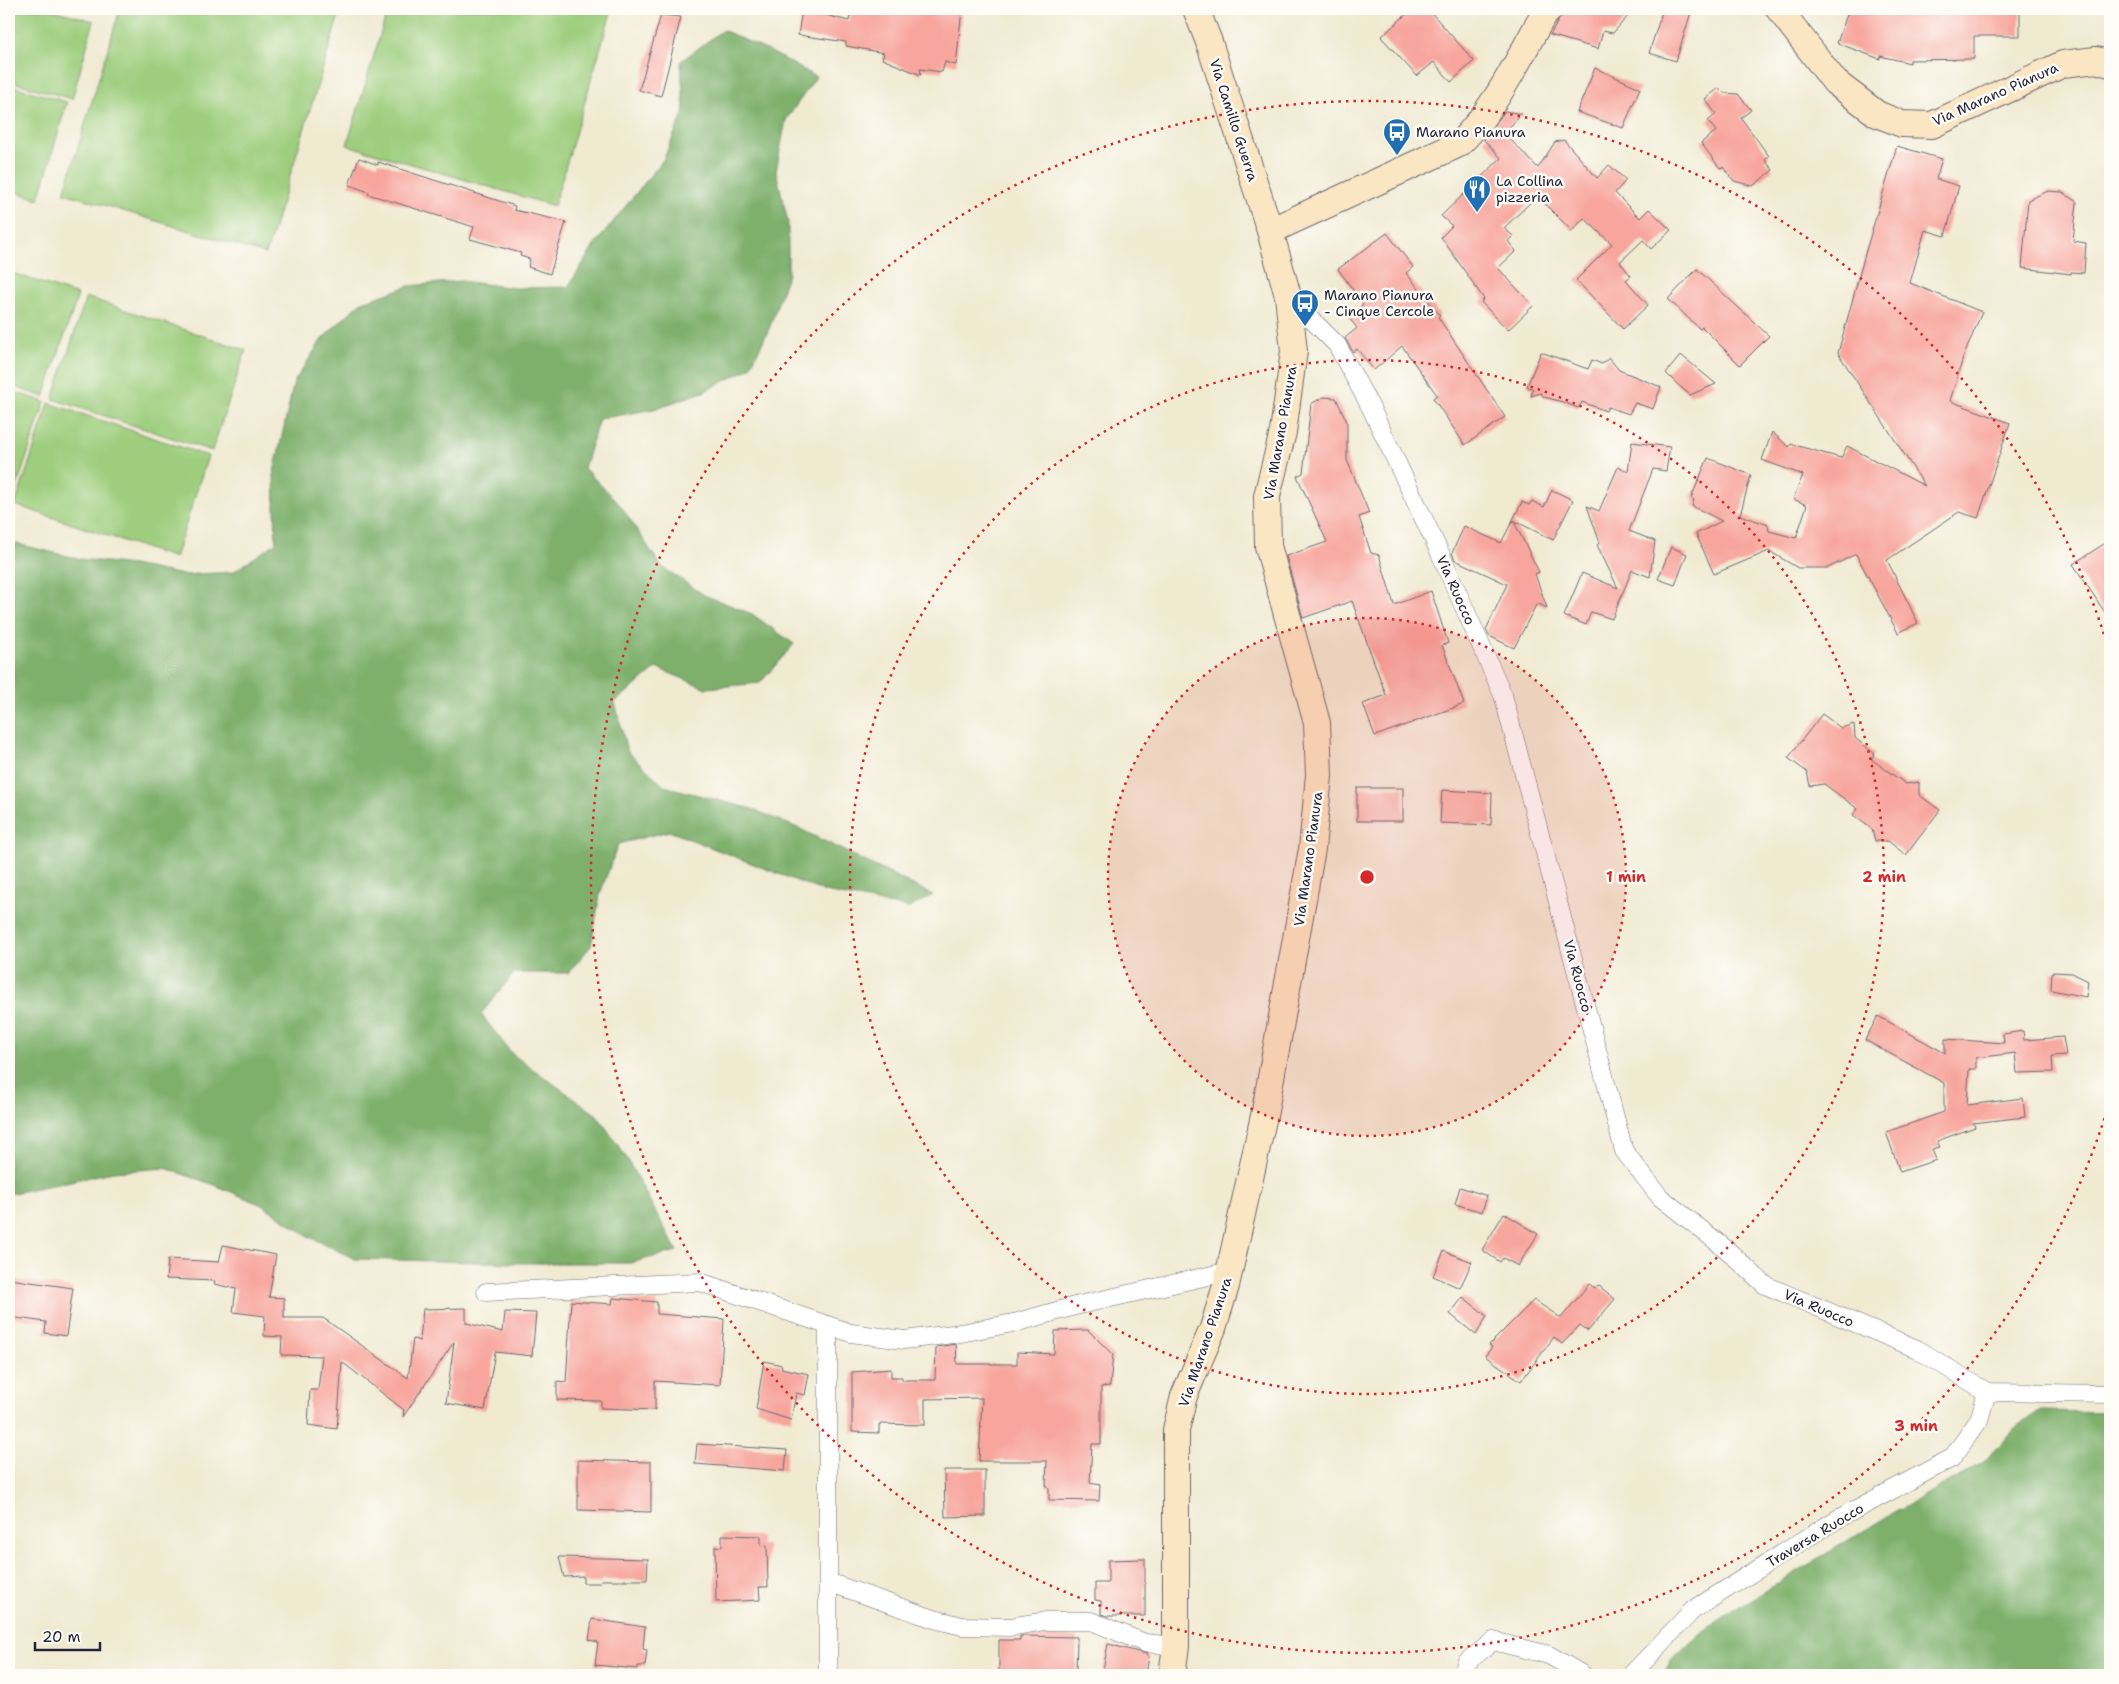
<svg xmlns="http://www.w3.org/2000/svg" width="2119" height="1684" font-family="'Shantell Sans',sans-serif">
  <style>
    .green { fill: #9dcd7d; stroke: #60785c }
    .forest { fill: #7eb06c; stroke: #506954 }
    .building { fill: #f7a59d }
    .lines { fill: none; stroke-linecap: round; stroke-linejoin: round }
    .street-casing { stroke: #6a6870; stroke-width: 19 }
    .secondary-casing { stroke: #6a6870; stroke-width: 28 }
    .street { stroke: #fff; stroke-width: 18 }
    .secondary { stroke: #fbe6c4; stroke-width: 26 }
    .ring { fill: none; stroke: #d62828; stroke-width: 2.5; stroke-dasharray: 2.5 5 }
    .labels { text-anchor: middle; stroke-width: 5; stroke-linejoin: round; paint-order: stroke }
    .street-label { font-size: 14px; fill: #22223b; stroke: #fdfcf7 }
    .poi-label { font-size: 14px; fill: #22223b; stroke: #fdfcf7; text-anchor: start }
    .centre { fill: #d62828; stroke: #fdfcf7; stroke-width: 2.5 }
    .ring-label { font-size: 15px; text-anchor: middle; font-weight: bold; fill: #d62828; stroke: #fdfcf7; stroke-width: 5; stroke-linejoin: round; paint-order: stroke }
  </style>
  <rect width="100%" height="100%" fill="#fdfcf7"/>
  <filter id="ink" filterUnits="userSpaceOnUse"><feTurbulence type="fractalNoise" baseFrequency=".02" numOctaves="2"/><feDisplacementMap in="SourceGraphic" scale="10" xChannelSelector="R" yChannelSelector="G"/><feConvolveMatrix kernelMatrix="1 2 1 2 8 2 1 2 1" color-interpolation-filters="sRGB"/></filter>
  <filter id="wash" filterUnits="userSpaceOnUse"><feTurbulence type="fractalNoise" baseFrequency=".0096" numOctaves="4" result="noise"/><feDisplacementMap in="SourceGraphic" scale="20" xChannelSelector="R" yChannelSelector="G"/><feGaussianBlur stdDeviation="1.12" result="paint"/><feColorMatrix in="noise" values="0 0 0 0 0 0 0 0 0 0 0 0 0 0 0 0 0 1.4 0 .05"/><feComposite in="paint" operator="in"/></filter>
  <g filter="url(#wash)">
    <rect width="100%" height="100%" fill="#f0ead1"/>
    <!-- green -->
    <path class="green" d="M9 9H50L94 21 72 99 9 81Z
      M120 9H341L266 254 64 193Z
      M388 9H612L554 206 347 145Z
      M9 85 67 102 39 199 9 190Z
      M9 272 78 295 44 397 9 385Z
      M86 297 246 350 212 451 53 399Z
      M9 390 45 402 11 504 9 503Z
      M49 403 208 456 175 558 15 505Z"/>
    <!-- forest -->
    <path class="forest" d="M723 30 771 52 816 77 786 120 776 171 788 222V274L769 329 750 368 703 392 654 409 599 419 584 468 621 506 661 566 704 595 752 614 794 644 760 683 706 688 657 668 615 702 627 751 664 786 752 809 800 829 933 895 909 908 825 892 669 831 618 844 600 894 591 946 568 973H514L481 1014 512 1054 597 1115 626 1157 677 1251 630 1263H516L355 1259 308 1236 264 1206 215 1185 165 1168 113 1172 9 1194V542L80 559 133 565 183 575 233 572 276 543 274 472 294 382 322 339 360 303 409 286 461 281 515 288 568 287 596 243 663 160 684 112 681 61Z
      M2038 1411 2110 1412V1675H1663L1671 1660 1713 1623 1888 1516 1984 1462 2010 1433Z"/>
    <g id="blocks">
      <!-- building -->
      <path class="building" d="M802 9 849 21 851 9H962L956 65 945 62 942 72 920 69 921 75 882 59 884 53 846 46V42L798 35Z
        M1412 9H1428L1474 61 1451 82 1434 62 1417 76 1381 37Z
        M1565 9H1610L1628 16 1613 33 1603 31 1598 49 1550 35Z
        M1663 9H1692L1676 61 1649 53Z
        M1849 9H2020V36H1974V59L1910 60V63L1880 56V59L1837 43Z
        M661 15 681 17 661 96 639 90Z
        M1595 68 1640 88 1623 128 1577 112Z
        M1719 88 1724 93 1738 94 1751 110 1741 118 1769 156 1765 160 1773 170 1753 186 1734 181 1723 167 1720 168 1701 143 1716 131 1708 121 1716 114 1705 99Z
        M1505 111 1522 114 1504 133 1538 168 1555 142 1564 140 1597 178 1609 165 1626 180 1615 193 1640 218 1649 209 1671 230 1651 249 1643 240 1620 262 1631 276 1626 280 1648 305 1623 329 1576 280 1612 244 1584 218 1572 231 1537 196 1504 228 1513 236 1508 241 1516 251 1498 268 1533 306 1508 330 1481 302 1484 299 1441 237 1452 226 1441 216 1501 158 1484 140Z
        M1897 146 1942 159 1936 179 1959 186 1945 236 1925 230 1910 283 1982 312 1963 358 1950 401 2010 423 1978 518 1959 512 1887 560 1918 623 1898 633 1856 554 1828 568H1798L1769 551 1714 574 1696 534 1722 521 1692 506 1694 500 1691 498 1708 458 1751 475 1740 515 1768 525 1769 531 1796 538 1807 505 1793 499 1803 475 1762 460 1772 432 1789 447 1791 444 1841 458 1847 446 1925 486 1838 353 1867 247Z
        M359 158 378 165V162L515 206 514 210 566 222 550 274 528 267 530 259 520 256 521 253 470 239 474 227 368 194 369 192 349 185Z
        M2048 191 2062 192 2077 202 2073 241 2086 243 2084 273 2071 272V274L2022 268 2028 200Z
        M1387 233 1413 267 1406 273 1440 315 1438 317 1505 417 1465 445 1433 398 1437 395 1402 346 1374 370 1357 349 1353 352 1345 338 1357 328 1349 318 1363 304 1338 269Z
        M1697 269 1769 336 1740 365 1702 327 1700 329 1668 299Z
        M1541 352 1588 369 1592 360 1602 364 1609 358 1619 370 1661 387 1653 409 1635 403 1629 414 1608 407 1606 411 1582 402 1578 408 1563 402 1544 397 1541 393 1531 396 1533 389 1527 386Z
        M1681 355 1716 384 1690 395 1677 384 1666 373Z
        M1323 397 1336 398 1347 422V460L1369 513 1359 517 1371 553 1379 555 1394 605 1431 591 1448 643 1442 645 1464 704 1375 736 1363 704 1386 695 1352 601 1303 618 1286 556 1327 542 1297 476 1303 473 1311 404Z
        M1632 442 1670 447 1666 471 1653 469 1629 531 1655 541 1650 577 1632 570 1612 619 1591 612 1586 625 1564 616 1582 573 1618 588 1597 545 1600 543 1587 506 1599 511 1618 467 1628 471Z
        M1552 490 1573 500 1553 540 1513 520 1539 572 1535 574 1547 608 1537 603 1514 648 1489 636 1486 630 1507 584 1455 560 1452 553 1464 526 1501 543 1522 502 1529 505 1532 501 1544 507Z
        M2110 540V620L2073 564Z
        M1671 547 1687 554 1675 585 1658 579Z
        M1822 714 1841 728 1854 724 1855 738 1875 754 1871 759 1906 784 1919 782V795L1940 810 1906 855 1888 841H1875L1872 829 1853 815 1858 809 1824 784 1810 786 1807 772 1788 758Z
        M1357 788H1403V821H1357Z
        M1442 790 1492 793 1491 825 1440 823Z
        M2052 972 2072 973 2088 981 2086 997 2051 990Z
        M1878 1016 1945 1053V1039L2004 1043 2003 1034 2023 1031 2024 1040 2063 1037 2066 1055 2052 1056 2053 1072 2017 1073 2015 1053 1976 1058V1069H1969L1967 1105 2023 1098 2025 1117 1973 1123 1975 1127 1937 1141 1940 1147 1932 1149 1936 1160 1900 1172 1886 1132 1944 1112V1083L1865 1040Z
        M1460 1187 1487 1196 1482 1212 1455 1204Z
        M1504 1213 1538 1234 1518 1266 1503 1258 1500 1262 1482 1250Z
        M223 1245 276 1255 269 1297 284 1298V1318H323L408 1378 413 1339 420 1341 423 1309 466 1308V1323L503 1332 505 1312 536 1313 532 1356 495 1352 485 1410 446 1403 454 1342 403 1417 404 1410 342 1362 337 1429 308 1425 310 1390H318L322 1356 281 1355 282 1337 264 1336 265 1316 233 1312 236 1289 214 1284 215 1281 166 1279 168 1259 219 1262Z
        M1444 1251 1472 1262 1460 1288 1433 1276Z
        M9 1279 73 1288 66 1336 45 1333 46 1322 9 1317Z
        M1589 1284 1595 1288 1598 1285 1615 1299 1588 1331 1580 1325 1562 1344 1554 1337 1521 1381 1485 1356 1492 1347 1489 1345 1534 1300 1561 1318Z
        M1463 1297 1487 1316 1476 1335 1450 1314Z
        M613 1298 657 1302V1314L724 1319 720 1385 655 1381V1410L601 1408V1401L557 1400V1381L566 1382 571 1301 612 1304Z
        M1088 1330 1113 1355 1110 1386 1101 1387V1444H1092L1090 1483 1100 1485 1099 1501 1049 1500V1489L1046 1485 1047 1461H979L982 1398 925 1399V1425L879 1424V1433L852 1432V1372L891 1369V1377H902V1380H935L936 1347 956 1344 957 1364H1017V1352L1054 1354 1055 1331Z
        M764 1361 782 1365 781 1368 809 1374 805 1395 796 1393 791 1420 756 1409Z
        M697 1444 787 1450 785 1471 695 1464Z
        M578 1460 651 1462V1512L578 1510Z
        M944 1470H985V1516L945 1517Z
        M722 1535 761 1536V1546L767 1545 768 1587H759L760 1600 716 1602 715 1546 722 1547Z
        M559 1557 648 1559 647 1580H601L600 1583H583V1576L564 1577Z
        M1145 1559V1616H1107L1101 1614V1601L1095 1600V1583H1108V1560Z
        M592 1619 645 1627 643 1649 647 1650 645 1666H638V1669L595 1665 598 1642 589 1640Z
        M1020 1636 1077 1637 1076 1675H999V1640H1020Z
        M1108 1644 1146 1654 1149 1656 1146 1675H1102Z"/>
    </g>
  </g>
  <g filter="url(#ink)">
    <use href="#blocks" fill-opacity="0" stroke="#6a6870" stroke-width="1"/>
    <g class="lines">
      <!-- street casing -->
      <g class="street-casing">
        <path id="street" d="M1288 296 1337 345 1370 406 1440 553 1503 695 1624 1151 1660 1197 1726 1249 1765 1285 1917 1349 1987 1392 2110 1394
          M486 1292 700 1282 851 1333 904 1340 961 1333 1018 1322 1075 1306 1230 1271
          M828 1582 934 1619 962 1626 1010 1627 1045 1621H1091L1145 1643 1176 1646
          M828 1675V1326
          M1463 1675 1466 1663 1493 1641 1549 1655 1583 1675
          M1631 1675 1693 1610 1834 1521 1952 1458 1979 1420 1987 1392"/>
      </g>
      <!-- secondary casing -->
      <g class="secondary-casing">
        <path id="secondary" d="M1779 9 1835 82 1877 114 1902 124 1932 125 2063 64 2096 60 2110 64
          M1270 231 1459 144C1496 108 1517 61 1543 16L1550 9
          M1172 1675 1176 1646V1430L1184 1396 1213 1328 1226 1286 1265 1111 1312 849 1319 775 1317 723 1268 546 1267 496 1283 432 1294 351 1288 296 1270 231 1209 42 1196 9"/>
      </g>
      <!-- street -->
      <use href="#street" class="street"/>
      <!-- secondary -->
      <use href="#secondary" class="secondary"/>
    </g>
  </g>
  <!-- distance rings -->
  <circle cx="1367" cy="877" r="259" fill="#d62828" fill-opacity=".12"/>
  <g class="ring">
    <circle cx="1367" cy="877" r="259"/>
    <circle cx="1367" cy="877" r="517"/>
    <path d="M2109 1104A776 776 0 1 1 2109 650"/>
  </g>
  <!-- icons -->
  <defs>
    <g id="bus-pin" transform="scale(1.4375)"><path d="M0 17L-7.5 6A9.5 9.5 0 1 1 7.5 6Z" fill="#1f6fb2" stroke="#fdfcf7"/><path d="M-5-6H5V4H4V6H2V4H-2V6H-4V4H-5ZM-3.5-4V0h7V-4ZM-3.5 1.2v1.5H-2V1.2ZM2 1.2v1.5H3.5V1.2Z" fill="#fff"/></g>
    <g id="restaurant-pin" transform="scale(1.4375)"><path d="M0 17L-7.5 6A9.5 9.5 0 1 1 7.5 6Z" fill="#1f6fb2" stroke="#fdfcf7"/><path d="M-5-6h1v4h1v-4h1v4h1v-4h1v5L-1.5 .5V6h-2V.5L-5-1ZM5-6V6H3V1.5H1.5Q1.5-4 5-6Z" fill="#fff"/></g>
  </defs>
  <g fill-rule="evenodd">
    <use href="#bus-pin" x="1397" y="132"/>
    <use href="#restaurant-pin" x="1477" y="189"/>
    <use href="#bus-pin" x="1305" y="303"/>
  </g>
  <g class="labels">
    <!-- street labels -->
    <g class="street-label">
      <text transform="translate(1995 94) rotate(-24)" y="5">Via Marano Pianura</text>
      <text transform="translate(1234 120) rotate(72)" y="5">Via Camillo Guerra</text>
      <text transform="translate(1280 433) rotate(-80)" y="5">Via Marano Pianura</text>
      <text transform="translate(1456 590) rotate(66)" y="5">Via Ruocco</text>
      <text transform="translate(1308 859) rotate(-82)" y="5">Via Marano Pianura</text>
      <text transform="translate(1578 976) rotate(75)" y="5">Via Ruocco</text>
      <text transform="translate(1819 1308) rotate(23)" y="5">Via Ruocco</text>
      <text transform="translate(1205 1342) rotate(-71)" y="5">Via Marano Pianura</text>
      <text transform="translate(1815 1535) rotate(-31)" y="5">Traversa Ruocco</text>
    </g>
    <!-- poi labels -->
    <g class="poi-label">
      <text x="1416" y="137">Marano Pianura</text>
      <text x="1496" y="186">La Collina<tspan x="1496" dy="16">pizzeria</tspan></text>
      <text x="1324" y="300">Marano Pianura<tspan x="1324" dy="16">- Cinque Cercole</tspan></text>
    </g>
  </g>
  <circle cx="1367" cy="877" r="8" class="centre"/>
  <g class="ring-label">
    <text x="1626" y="882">1 min</text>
    <text x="1884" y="882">2 min</text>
    <text x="1916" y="1431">3 min</text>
  </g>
  <!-- margin -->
  <rect width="2119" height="1684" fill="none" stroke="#fdfcf7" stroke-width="30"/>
  <!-- scale -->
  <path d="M35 1642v8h65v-8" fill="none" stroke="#22223b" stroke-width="2.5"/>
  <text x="42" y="1642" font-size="15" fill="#22223b" stroke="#fdfcf7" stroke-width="4" paint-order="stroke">20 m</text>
</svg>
